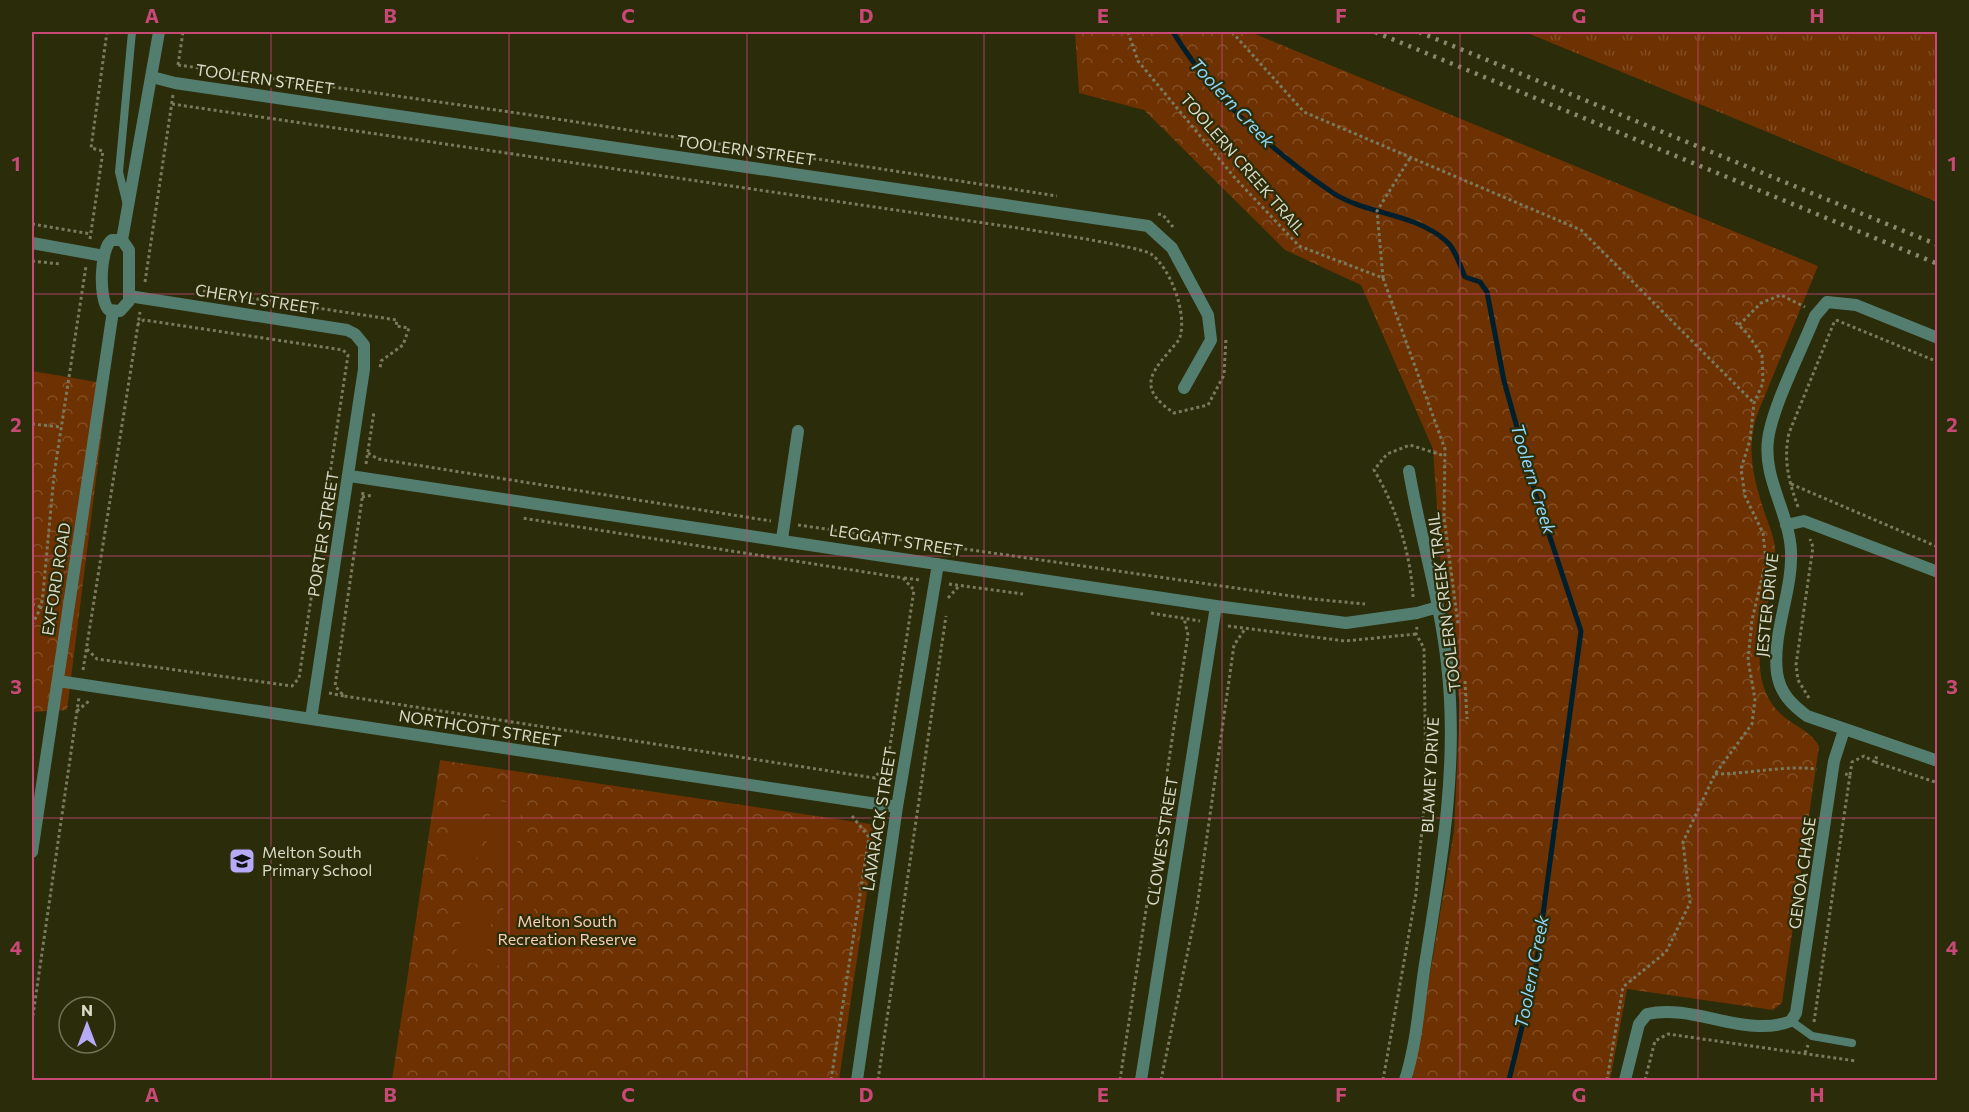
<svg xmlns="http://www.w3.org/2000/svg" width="1969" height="1112" font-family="Commissioner,sans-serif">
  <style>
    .grass { fill: url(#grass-tufts) }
    .forest { fill: url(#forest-crowns) }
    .pitch { fill: #6e3101 }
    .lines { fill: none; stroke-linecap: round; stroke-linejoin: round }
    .stream { stroke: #001f2d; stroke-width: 5 }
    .path { stroke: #797a5e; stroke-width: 3; stroke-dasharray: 3 3; stroke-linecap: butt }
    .service { stroke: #537e6f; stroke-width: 8 }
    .minor { stroke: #537e6f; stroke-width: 12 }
    .tertiary { stroke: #537e6f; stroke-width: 12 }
    .rail { stroke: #88896f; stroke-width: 4.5; stroke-dasharray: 3 6; stroke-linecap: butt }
    .grid { fill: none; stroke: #c84876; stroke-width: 1.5; stroke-opacity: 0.55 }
    .labels { text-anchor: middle; stroke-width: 4.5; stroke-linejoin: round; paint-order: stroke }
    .street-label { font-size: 16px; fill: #d9dac7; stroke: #2b2c09 }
    .poi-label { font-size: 16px; fill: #d9dac7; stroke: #2b2c09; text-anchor: start }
    .park-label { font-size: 16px; fill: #f7ccb4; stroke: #2b2c09 }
    .water-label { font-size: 18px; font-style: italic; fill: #8dd6fa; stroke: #2b2c09 }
    .neatline { fill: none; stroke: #c84876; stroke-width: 2 }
    .grid-label { font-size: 20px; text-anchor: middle; font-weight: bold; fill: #c84876 }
  </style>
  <defs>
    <pattern id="grass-tufts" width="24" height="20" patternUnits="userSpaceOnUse" patternTransform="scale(1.5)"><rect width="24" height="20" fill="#6e3101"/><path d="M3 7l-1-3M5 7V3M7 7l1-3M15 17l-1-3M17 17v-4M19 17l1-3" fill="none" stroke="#824e25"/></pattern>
    <pattern id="forest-crowns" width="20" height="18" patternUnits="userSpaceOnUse" patternTransform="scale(1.5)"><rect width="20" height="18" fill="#6e3101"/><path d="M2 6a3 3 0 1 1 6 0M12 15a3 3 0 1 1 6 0" fill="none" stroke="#824e25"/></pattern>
  </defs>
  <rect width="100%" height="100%" fill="#2b2c09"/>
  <!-- grass -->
  <path class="grass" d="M1525 32H1937V202Z"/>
  <!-- forest -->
  <path class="forest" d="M1075 32H1250L1818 266 1757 415C1745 452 1755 483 1766 517 1770 527 1774 538 1775 548 1777 595 1747 648 1766 693 1780 725 1806 724 1819 746L1782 1003 1773 1010 1627 989 1610 1080H1412L1454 831 1460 705 1441 566 1433 449 1361 285 1285 250 1144 110 1079 93Z
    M32 371 108 384 67 710 32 712Z
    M440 760 877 825 839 1080H392Z"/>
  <!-- pitch -->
  <path class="pitch" d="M455 796 485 800 476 862 446 858Z
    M492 800 522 804 514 867 484 862Z
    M464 898 494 902 485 965 455 961Z
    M504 903 534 907 525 969 495 965Z"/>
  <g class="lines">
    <!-- stream -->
    <path class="stream" d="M1173 32C1213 97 1270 150 1333 193 1367 215 1415 213 1446 241 1455 248 1460 266 1465 277L1480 282 1487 292 1504 381 1536 495 1581 631 1535 974 1509 1080"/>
    <!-- path -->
    <path class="path" d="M1128 32 1138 61 1235 178 1299 246 1383 278 1445 449 1444 517 1458 624
      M1232 32 1304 112 1581 230 1754 403
      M178 65 531 115 1057 196
      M178 65 183 32
      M172 104 1025 229C1043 232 1142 247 1151 254 1171 269 1187 313 1180 337 1178 343 1172 347 1169 352 1145 378 1143 392 1174 413L1208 405 1224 375 1226 338
      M1158 214 1163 215 1173 227
      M32 224 91 234
      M90 239 103 151 91 148 107 32
      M32 261 60 264
      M1383 278 1377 211 1410 158
      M145 282 173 95
      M197 290 397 320 396 326 409 328 403 345 381 361 380 369
      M1836 320 1938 362
      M1739 325 1761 303 1781 295 1805 307
      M32 424 61 427
      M368 453 378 459 771 521
      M366 464 374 412
      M1791 484 1938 547
      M363 492 335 686 344 696 875 778 888 759 914 590 903 578 522 518
      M362 497 373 495
      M1798 507C1789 482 1783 460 1789 433L1835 320
      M798 525 1312 599 1365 604
      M904 578 921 580
      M949 584 1023 594
      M1413 597C1411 555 1396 506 1374 470L1387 454 1410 445 1445 456
      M948 598 960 585
      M32 604 41 607
      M1151 613 1200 621
      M32 625 41 607 43 594 54 475 86 266
      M1228 626 1345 641 1416 634
      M87 649 97 659 292 686 299 678 348 355 343 350 144 320 138 324
      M83 670 140 312
      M1465 681 1467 719
      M329 693 344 696
      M1809 698 1798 680 1796 665 1813 547 1810 539
      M77 711 89 701
      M1875 762 1938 783
      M1715 774C1750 774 1783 765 1817 769
      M1850 775 1852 762 1864 756 1875 762 1877 755
      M32 1022 79 697
      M1814 1022 1850 775 1845 774
      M1805 1053 1808 1045
      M831 1080 869 837 852 816
      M878 1080 946 616
      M1120 1080 1188 635 1184 618
      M1161 1080 1197 907 1234 645 1245 629
      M1383 1080 1416 894 1426 786 1424 648 1416 634 1417 627
      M1607 1080 1623 987 1666 952 1690 903 1683 842 1715 774 1752 724 1755 699 1748 660 1752 620 1766 561 1763 533 1745 496 1741 469 1750 440 1754 403 1763 383 1762 355 1746 332 1733 320
      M1645 1080 1655 1041 1668 1034 1856 1061"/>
    <!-- service -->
    <path class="service" d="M126 201 119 172 132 32
      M1791 1021 1812 1036 1852 1043"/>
    <!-- minor -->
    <path class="minor" d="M152 77 175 83 1148 226 1172 248 1208 315 1211 340 1184 388
      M32 243 104 256
      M129 296 347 330 355 334 364 345V369L311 719
      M1938 338 1856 305 1827 302 1815 316C1802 349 1772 407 1768 440 1763 479 1789 512 1791 551 1793 591 1772 632 1777 673 1780 693 1791 704 1807 716L1938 761
      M350 476 1216 606 1346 623 1417 613 1438 607
      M1786 525 1804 521 1938 572
      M782 539 798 431
      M58 681 897 807
      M857 1080 897 807 938 564
      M1141 1080 1216 606
      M1405 1080C1417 1043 1419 1002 1425 964 1441 865 1459 764 1447 664 1440 599 1420 536 1409 471
      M1625 1080 1639 1024 1647 1014C1694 1003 1746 1039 1791 1021L1796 1013 1834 761 1844 730"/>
    <!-- tertiary -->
    <path class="tertiary" d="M112 240H122L129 250V301L120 311 109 310C98 300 100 247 112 240Z
      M122 240 159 32
      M32 852 113 311"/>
    <!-- rail -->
    <path class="rail" d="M1375 32 1938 264
      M1419 32 1938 245"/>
  </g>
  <!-- grid -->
  <path class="grid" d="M271 32V1080M509 32V1080M747 32V1080M984 32V1080M1222 32V1080M1460 32V1080M1698 32V1080M32 294H1938M32 556H1938M32 818H1938"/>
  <!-- icons -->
  <defs>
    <g id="school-square" transform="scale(1.35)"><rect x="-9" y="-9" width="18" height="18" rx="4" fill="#b7abf8" stroke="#2b2c09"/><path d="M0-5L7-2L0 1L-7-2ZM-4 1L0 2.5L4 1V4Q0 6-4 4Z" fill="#111"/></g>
  </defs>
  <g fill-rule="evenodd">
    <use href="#school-square" x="242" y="861"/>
  </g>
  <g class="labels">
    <!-- street labels -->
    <g class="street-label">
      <text transform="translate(265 79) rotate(8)" y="6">TOOLERN STREET</text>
      <text transform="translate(746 150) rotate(8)" y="6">TOOLERN STREET</text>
      <text transform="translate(1243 164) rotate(49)" y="6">TOOLERN CREEK TRAIL</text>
      <text transform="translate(257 299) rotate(9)" y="6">CHERYL STREET</text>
      <text transform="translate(323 534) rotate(-81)" y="6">PORTER STREET</text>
      <text transform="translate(896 540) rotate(9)" y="6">LEGGATT STREET</text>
      <text transform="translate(56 579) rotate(-81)" y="6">EXFORD ROAD</text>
      <text transform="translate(1444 602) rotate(-97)" y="6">TOOLERN CREEK TRAIL</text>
      <text transform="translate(1767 605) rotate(-84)" y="6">JESTER DRIVE</text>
      <text transform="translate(480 728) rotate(9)" y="6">NORTHCOTT STREET</text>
      <text transform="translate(1430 775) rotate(-87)" y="6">BLAMEY DRIVE</text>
      <text transform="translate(879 819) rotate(-81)" y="6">LAVARACK STREET</text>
      <text transform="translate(1162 841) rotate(-81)" y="6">CLOWES STREET</text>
      <text transform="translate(1802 873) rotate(-82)" y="6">GENOA CHASE</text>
    </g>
    <!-- poi labels -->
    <g class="poi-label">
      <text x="262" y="858">Melton South<tspan x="262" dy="18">Primary School</tspan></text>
    </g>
    <!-- park labels -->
    <g class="park-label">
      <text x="567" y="927">Melton South<tspan x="567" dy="18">Recreation Reserve</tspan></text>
    </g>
    <!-- water labels -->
    <g class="water-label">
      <text transform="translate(1232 103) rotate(47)" y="6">Toolern Creek</text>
      <text transform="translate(1533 479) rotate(73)" y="6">Toolern Creek</text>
      <text transform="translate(1532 972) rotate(-79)" y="6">Toolern Creek</text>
    </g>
  </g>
  <!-- border -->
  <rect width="1969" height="1112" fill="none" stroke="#2b2c09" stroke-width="66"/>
  <!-- north arrow -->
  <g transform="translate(87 1025)"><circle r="28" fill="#2b2c09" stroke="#717255" stroke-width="1.5"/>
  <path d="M0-4.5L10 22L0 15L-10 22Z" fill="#b7abf8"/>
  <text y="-9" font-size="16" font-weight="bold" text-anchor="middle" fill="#d9dac7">N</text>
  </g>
  <rect x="33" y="33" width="1903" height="1046" class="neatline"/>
  <g class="grid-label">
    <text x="152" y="23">A</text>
    <text x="390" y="23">B</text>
    <text x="628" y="23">C</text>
    <text x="866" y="23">D</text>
    <text x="1103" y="23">E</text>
    <text x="1341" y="23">F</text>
    <text x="1579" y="23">G</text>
    <text x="1817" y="23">H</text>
    <text x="16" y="171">1</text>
    <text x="1952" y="171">1</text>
    <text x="16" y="432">2</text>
    <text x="1952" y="432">2</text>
    <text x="16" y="694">3</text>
    <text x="1952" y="694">3</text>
    <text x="16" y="955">4</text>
    <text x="1952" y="955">4</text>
    <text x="152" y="1102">A</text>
    <text x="390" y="1102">B</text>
    <text x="628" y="1102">C</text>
    <text x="866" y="1102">D</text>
    <text x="1103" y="1102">E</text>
    <text x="1341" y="1102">F</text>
    <text x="1579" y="1102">G</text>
    <text x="1817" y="1102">H</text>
  </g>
</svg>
